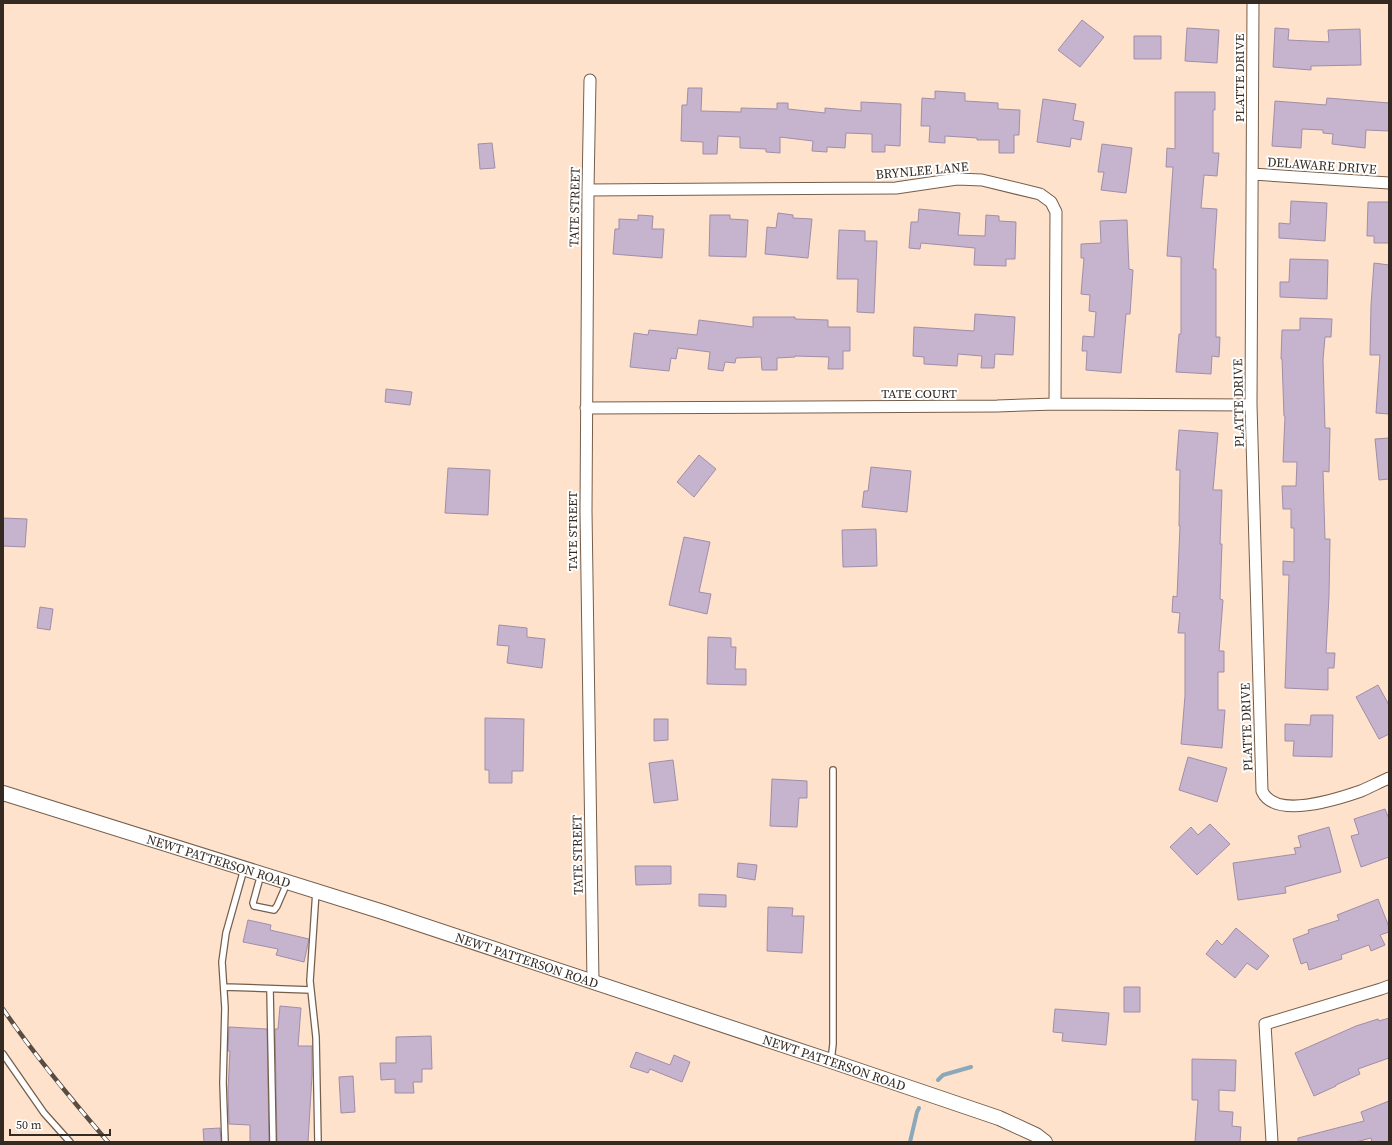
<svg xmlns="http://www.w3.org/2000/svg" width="1392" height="1145" font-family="'Source Serif 4',serif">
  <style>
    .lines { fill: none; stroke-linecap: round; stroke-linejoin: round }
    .stream { stroke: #8aa8b9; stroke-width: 4 }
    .building { fill: #c6b4ce; stroke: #a08ea8 }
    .service-casing { stroke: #755e4b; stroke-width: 8 }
    .minor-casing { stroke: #755e4b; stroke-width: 13 }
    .tertiary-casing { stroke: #755e4b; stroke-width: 16 }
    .service { stroke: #fff; stroke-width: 5.5 }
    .minor { stroke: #fff; stroke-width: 11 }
    .tertiary { stroke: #fff; stroke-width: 14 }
    .rail-casing { stroke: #594c41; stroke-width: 4.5 }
    .rail { stroke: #fff; stroke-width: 3; stroke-dasharray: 9; stroke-linecap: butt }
    .labels { text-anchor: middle; stroke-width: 4; stroke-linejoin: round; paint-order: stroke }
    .street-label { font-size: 13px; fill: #342a22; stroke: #fff }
  </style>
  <rect width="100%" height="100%" fill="#fee2cc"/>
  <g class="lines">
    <!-- stream -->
    <path class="stream" d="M938 1080 943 1075 971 1067
      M910 1142 917 1112 919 1108"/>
  </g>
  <!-- building -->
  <path class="building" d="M1082 20 1104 37 1080 67 1058 50Z
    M1187 28 1219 30 1217 63 1185 61Z
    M1275 28 1289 29 1288 40 1329 42 1328 30 1360 29 1361 65 1311 66V70L1273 67Z
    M1134 36H1161V59H1134Z
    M688 88H702L701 111 741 112V108L777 109V103H788V109L825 113V108L861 111V102L901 104 900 146 885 145V152H872V134L846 133 845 148 827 147V152L812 151 813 141 780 137V153L766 152V149L740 148V137L718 136 717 154H703V142L681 141 682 105H687Z
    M935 91 965 93V101L998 103V109L1020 110 1019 135H1014V153H999V140H977V138L945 136V143L929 142 930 126H921L922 98 935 99Z
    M1175 92H1215V110H1213V153H1219L1217 176 1204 175 1201 208 1217 209 1213 269H1216V337H1220L1219 357 1212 356 1211 374 1176 372 1179 334H1181V257L1167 256 1173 167H1166L1167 148 1175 149Z
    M1327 98 1389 103V131L1366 130 1365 148 1332 144 1333 134 1323 133V130L1302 129 1301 148 1272 146 1275 101 1326 105Z
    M1043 99 1076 104 1073 120 1084 122 1081 140 1071 138 1070 147 1037 142Z
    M492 143 495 168 480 169 478 144Z
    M1102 144 1132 148 1126 193 1101 190 1104 172H1098Z
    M1291 201 1327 203 1325 241 1279 238V223L1290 224Z
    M1368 202H1389V243H1374V236H1367Z
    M919 209 960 213 958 235 985 236 986 215 999 216V221L1016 222 1015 259H1006V266L974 265 975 248 921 243 920 249 909 248 911 222H918Z
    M778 213 793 215V218L812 219 808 258 765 254 767 227 776 228Z
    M638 215 653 216 652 229H664L662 258 613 254 615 229H619V219L638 220Z
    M710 215H730V219L748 220 746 257 709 256Z
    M1127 220 1129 269 1133 270 1130 314H1126L1121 373 1086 370 1087 351H1082L1083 336 1094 337 1096 312 1089 311 1090 295 1081 294 1084 258H1081V244L1101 243 1100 221Z
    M839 230 865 231V241H877L874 313 857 312 858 279H837Z
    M1290 259 1328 260 1327 299 1280 297V282H1289Z
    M1374 263 1389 265V414L1376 413 1380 355H1370L1371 305Z
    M975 314 1015 317 1013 355 995 354 994 368H981L982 356 958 354 957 366 924 364V357L913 356 914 327 974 331Z
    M753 317H795V319L828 320V327H850V351H843V369H828L829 357 795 356V357L777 358V370H762L761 357 736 358 735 363 725 362 723 371 708 369 710 352 678 348 676 359 671 358 669 371 630 367 634 333 648 335 649 330 697 335 699 320 753 327Z
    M1300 318 1332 319 1331 337H1325L1323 360 1325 428H1330L1329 472 1323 471 1325 539H1330L1329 596 1326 653H1335L1334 668H1328V690L1285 688 1289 575H1283V561L1294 562V528H1291V509H1283L1282 486H1296L1297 462H1283L1285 416H1284L1282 359H1281L1282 330H1300Z
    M386 389 412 392 410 405 385 402Z
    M1179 430 1218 433 1213 490H1222L1220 544H1222L1220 599 1223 600 1219 651H1224V672H1218V710H1225L1222 748 1181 744 1185 696V633H1178L1180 613 1172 612 1173 596 1177 597 1180 526H1179L1180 470H1176Z
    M1389 438V479L1379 480 1375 439Z
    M699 455 716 469 694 497 677 482Z
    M871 467 911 471 907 512 862 507 864 491H868Z
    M448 468 490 470 488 515 445 513Z
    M3 518 27 519 25 547 3 546Z
    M876 529 877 566 843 567 842 530Z
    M684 537 710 542 699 592 711 594 707 614 669 605Z
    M40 607 53 609 50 630 37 628Z
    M499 625 527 628V637L545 639 542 668 507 663 509 646 497 645Z
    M708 637 731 638V647H736L735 669H746V685L707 684Z
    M1378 685 1389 705V734L1379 739 1356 697Z
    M1311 715H1333L1332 757 1293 756 1294 741H1285V724L1310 725Z
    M485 718 524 719 523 771H512V783H489V770H485Z
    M654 719H668V740L654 741Z
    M1188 757 1227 768 1217 802 1179 790Z
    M673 760 678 800 654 803 649 763Z
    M772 779 807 781V798H799L797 827 770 826Z
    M1385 809 1389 819V857L1361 867 1351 836 1359 834 1354 819Z
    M1210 824 1230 844 1197 875 1170 847 1191 827 1198 835Z
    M1329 827 1341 872 1285 887 1286 893 1238 900 1233 863 1296 854 1294 848 1301 847 1298 836Z
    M738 863 757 865 755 880 737 877Z
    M635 866H671V884L636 885Z
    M699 894 726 895V907L699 906Z
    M1378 899 1389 927V932L1380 935 1385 945 1371 951 1369 945 1341 955 1342 959 1309 970 1307 962 1301 964 1293 939 1309 933 1308 930 1339 920 1337 915Z
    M768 907 793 908 792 916H804L802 953 767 951Z
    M248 920 271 925 270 930 309 939 304 962 276 955 278 949 243 942Z
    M1236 928 1269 956 1257 970 1247 963 1235 978 1206 954 1217 940 1222 945Z
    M1124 987H1140V1012H1124Z
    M280 1006 301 1008 298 1046H312V1075L308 1142H277L275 1029H278Z
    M1055 1009 1109 1013 1106 1045 1062 1041 1063 1033 1053 1032Z
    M1389 1018V1058L1358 1069 1360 1074 1336 1085V1086L1314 1096 1295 1053 1356 1026 1378 1019 1379 1021Z
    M229 1027 267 1029 269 1142H250V1125L229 1124 228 1090 230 1051H228Z
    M431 1036 432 1069H422V1082H413L414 1093H395V1079L381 1080 380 1063H396V1037Z
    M636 1052 670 1065 674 1055 690 1062 682 1082 650 1069 648 1073 630 1067Z
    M1192 1059 1236 1060 1235 1091 1219 1090V1111L1233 1112 1232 1126 1241 1127 1240 1142H1195L1198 1100H1192Z
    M353 1076 355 1112 341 1113 339 1077Z
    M1389 1101V1142H1372L1371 1138 1356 1142H1298V1138L1364 1121 1361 1112Z
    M220 1128 221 1142H204L203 1129Z"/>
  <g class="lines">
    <!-- service casing -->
    <g class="service-casing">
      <path id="service" d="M261 874 253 903 254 906 274 910 277 906 287 883
        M316 891 310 981 316 1037 318 1142
        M224 987 311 990
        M270 989 273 1142
        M3 1054 44 1113 70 1142
        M831 1061 833 1044V770
        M225 1142 223 1083 225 1008 222 962 226 933 244 869"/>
    </g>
    <!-- minor casing -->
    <g class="minor-casing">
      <path id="minor" d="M1253 3 1251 405 1262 791C1275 820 1338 799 1361 791 1370 787 1380 782 1389 778
        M590 80 588 190 586 511 593 982
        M1252 174 1389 183
        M588 190 896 188 957 179 982 180 1040 194 1051 202 1056 212 1055 404
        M586 408 997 406 1055 404 1251 405
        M1272 1142 1265 1024 1381 989 1389 986"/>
    </g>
    <!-- tertiary casing -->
    <g class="tertiary-casing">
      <g id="tertiary">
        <path id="s1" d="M3 793 383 912 831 1061 999 1118 1036 1135 1045 1142"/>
      </g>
    </g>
    <!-- service -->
    <use href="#service" class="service"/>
    <!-- minor -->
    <use href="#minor" class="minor"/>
    <!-- tertiary -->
    <use href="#tertiary" class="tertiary"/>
    <!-- rail casing -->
    <g class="rail-casing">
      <path id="rail" d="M3 1009C35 1056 71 1099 108 1142"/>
    </g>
    <!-- rail -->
    <use href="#rail" class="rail"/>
  </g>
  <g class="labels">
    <!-- street labels -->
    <g class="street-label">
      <text transform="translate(1239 78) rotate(-90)" y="5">PLATTE DRIVE</text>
      <text transform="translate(1322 165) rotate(4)" y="5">DELAWARE DRIVE</text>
      <text transform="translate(922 170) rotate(-5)" y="5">BRYNLEE LANE</text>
      <text transform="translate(574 207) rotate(-89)" y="5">TATE STREET</text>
      <text x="919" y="398">TATE COURT</text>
      <text transform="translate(1238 403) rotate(-91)" y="5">PLATTE DRIVE</text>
      <text transform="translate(572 531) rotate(-90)" y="5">TATE STREET</text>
      <text transform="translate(1246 727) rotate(-92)" y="5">PLATTE DRIVE</text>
      <text transform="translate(577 855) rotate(-91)" y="5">TATE STREET</text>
      <text dy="5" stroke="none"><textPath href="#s1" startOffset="226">NEWT PATTERSON ROAD</textPath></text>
      <text dy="5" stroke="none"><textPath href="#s1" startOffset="550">NEWT PATTERSON ROAD</textPath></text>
      <text dy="5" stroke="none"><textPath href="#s1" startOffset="874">NEWT PATTERSON ROAD</textPath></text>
    </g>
  </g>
  <!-- border -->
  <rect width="1392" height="1145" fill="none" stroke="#342a22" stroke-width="8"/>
  <!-- scale -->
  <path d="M10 1129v6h100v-6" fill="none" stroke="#342a22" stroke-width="2"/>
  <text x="16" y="1129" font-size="12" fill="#342a22" stroke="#ffffff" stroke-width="3" paint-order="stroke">50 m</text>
</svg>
